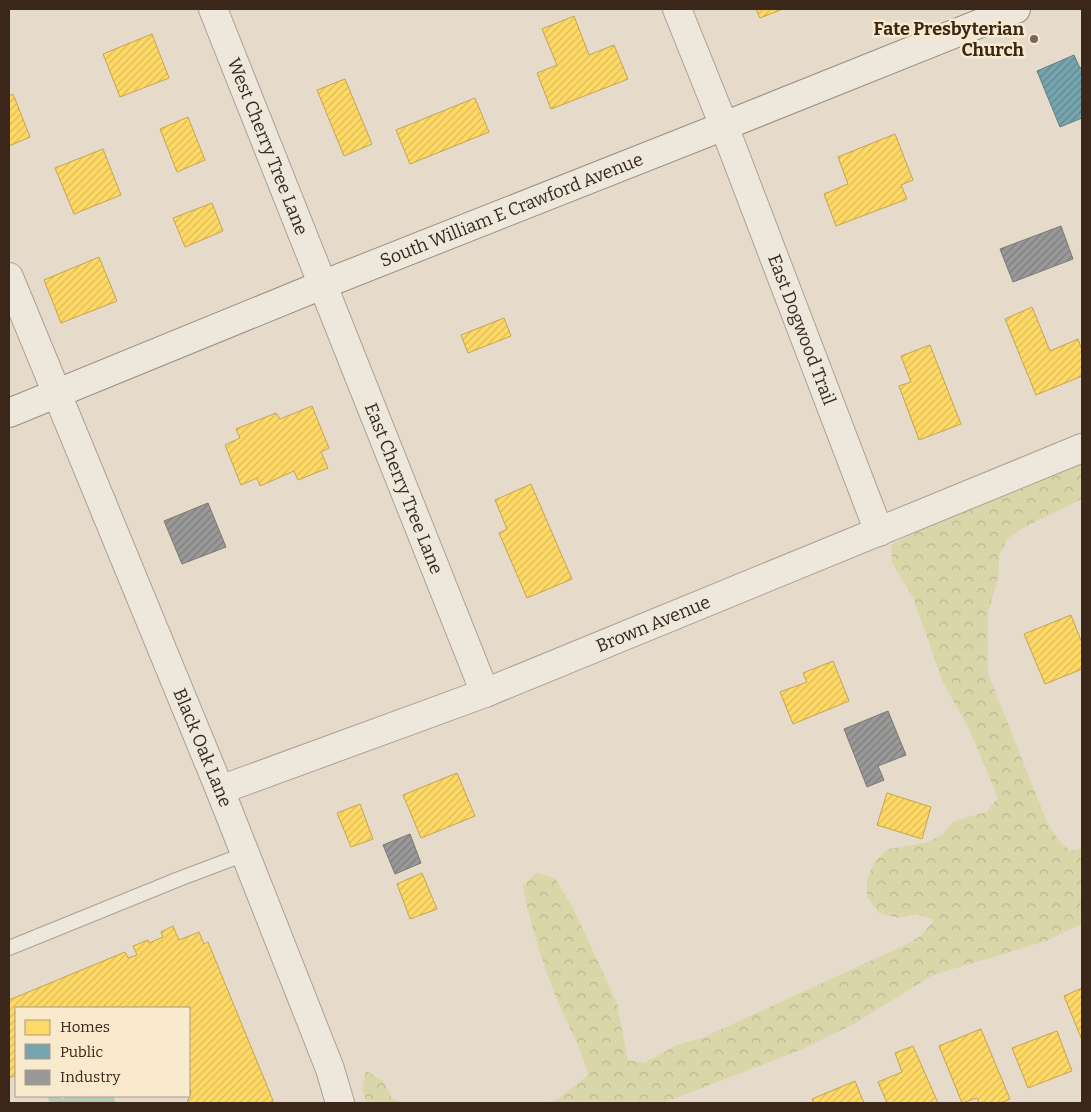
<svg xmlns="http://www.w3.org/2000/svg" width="1091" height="1112" font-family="Bitter,serif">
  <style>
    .forest { fill: url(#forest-crowns) }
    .water { fill: url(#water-waves) }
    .homes { fill: url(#homes-hatch); stroke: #c4a44f }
    .public { fill: url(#public-hatch); stroke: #647f82 }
    .industry { fill: url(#industry-hatch); stroke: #7c7773 }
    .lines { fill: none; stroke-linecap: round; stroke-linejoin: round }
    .service-casing { stroke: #aba094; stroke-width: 16 }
    .minor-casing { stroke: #aba094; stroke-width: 30 }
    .secondary-casing { stroke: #9a8f83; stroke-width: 30 }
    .service { stroke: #eee7dc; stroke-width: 14 }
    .minor { stroke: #eee7dc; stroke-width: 28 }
    .secondary { stroke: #eee7dc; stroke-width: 28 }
    .poi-dot { fill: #766658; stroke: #f9e9cd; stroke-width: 2 }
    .labels { text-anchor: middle; stroke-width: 5; stroke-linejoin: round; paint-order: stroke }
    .poi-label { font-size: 18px; font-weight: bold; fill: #3a271a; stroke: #f9e9cd; text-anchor: end }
    .street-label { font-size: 18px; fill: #3a271a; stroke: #f9e9cd }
  </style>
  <defs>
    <pattern id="forest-crowns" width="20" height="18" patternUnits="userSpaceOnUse" patternTransform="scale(1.25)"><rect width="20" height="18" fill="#d9d6aa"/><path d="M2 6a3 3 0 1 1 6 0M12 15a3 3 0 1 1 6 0" fill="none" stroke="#bbb892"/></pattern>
    <pattern id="water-waves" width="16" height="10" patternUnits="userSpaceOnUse" patternTransform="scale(1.25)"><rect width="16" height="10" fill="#b6cabc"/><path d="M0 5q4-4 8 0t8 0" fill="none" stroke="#9daea1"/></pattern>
    <pattern id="homes-hatch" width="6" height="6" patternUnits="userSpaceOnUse" patternTransform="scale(1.25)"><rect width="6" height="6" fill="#ffd966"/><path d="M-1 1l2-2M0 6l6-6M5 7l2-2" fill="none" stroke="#dbba58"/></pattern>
    <pattern id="public-hatch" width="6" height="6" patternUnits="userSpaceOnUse" patternTransform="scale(1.25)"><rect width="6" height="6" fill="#76a5af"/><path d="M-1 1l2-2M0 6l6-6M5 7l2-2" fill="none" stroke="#62868e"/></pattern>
    <pattern id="industry-hatch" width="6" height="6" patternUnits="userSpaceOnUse" patternTransform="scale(1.25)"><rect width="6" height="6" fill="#999"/><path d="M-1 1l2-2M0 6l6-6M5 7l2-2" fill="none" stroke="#7e7d7c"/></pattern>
  </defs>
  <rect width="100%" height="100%" fill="#e6dbca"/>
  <!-- forest -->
  <path class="forest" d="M1082 461V499L1025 527 1008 538 999 555V574L988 613V673L1046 820 1056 837 1070 851 1082 848V924L1046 941 933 975 852 1025 798 1051 663 1103H541L556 1100 588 1075C581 1045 564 1019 553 990 541 957 529 921 523 886L536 873 555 878 575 912 617 1003 628 1060 644 1063 677 1045 702 1038 905 945 922 935 934 920 917 914 899 918 879 913 867 897V880L874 862 888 849 925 843 942 835 954 821 986 812 998 798 970 731 943 682 912 595 892 563 891 545 924 527Z
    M366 1071 383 1081 392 1098 402 1103H367L362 1089Z"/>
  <!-- water -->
  <path class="water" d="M50 1096H60L62 1099 70 1096H113L116 1103H50L47 1097Z"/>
  <!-- homes -->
  <path class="homes" d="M756 9H783L760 18Z
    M574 16 589 55 614 45 628 79 551 109 537 73 557 65 542 29Z
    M152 34 169 78 120 97 103 54Z
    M345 79 372 144 344 156 317 90Z
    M13 94 30 137 9 146V96Z
    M475 98 489 132 410 164 396 130Z
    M188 117 205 160 177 172 160 129Z
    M895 134 913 180 901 185 907 199 836 226 824 194 848 184 838 157Z
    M103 149 121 195 74 214 55 168Z
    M212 203 223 231 185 247 173 218Z
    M99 257 117 301 61 323 44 280Z
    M1032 307 1050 351 1078 339 1082 350V376L1036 395 1005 319Z
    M504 318 511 336 468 353 461 335Z
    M930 345 961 424 919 440 899 386 911 382 901 356Z
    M312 406 329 448 321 452 328 468 298 480 294 471 260 486 257 478 241 485 225 445 240 438 236 429 276 413 280 419Z
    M531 484 572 579 527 598 499 533 507 529 495 500Z
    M1071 615 1082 643V669L1045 684 1024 634Z
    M833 661 849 701 793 724 780 692 807 682 803 673Z
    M457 773 475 816 421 838 403 795Z
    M887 793 931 807 922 839 877 825Z
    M360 804 373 839 351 847 337 813Z
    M422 873 437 909 410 919 397 884Z
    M173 926 179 940 199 932 204 944 208 942 274 1103H187L191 1092 189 1087V1008H16V1075L9 1078V1000L125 952 128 958 137 955 133 946 148 940 149 943 163 937 161 932Z
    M1082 988V1040L1064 996Z
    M981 1029 1010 1099 1000 1103H979L977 1098 962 1103 939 1046Z
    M1057 1031 1072 1071 1028 1088 1012 1048Z
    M913 1046 938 1103H887L878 1082 902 1072 895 1053Z
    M855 1081 864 1103H814L812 1099Z"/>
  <!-- public -->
  <path class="public" d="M1074 55 1080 68 1082 67V118L1060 127 1037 71Z"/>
  <!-- industry -->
  <path class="industry" d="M1061 226 1073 259 1013 282 1000 249Z
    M208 503 226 547 182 564 164 521Z
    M888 711 906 755 878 766 884 780 867 787 844 729Z
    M410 834 421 863 395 874 383 845Z"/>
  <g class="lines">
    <!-- service casing -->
    <g class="service-casing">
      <path id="service" d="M9 948 179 879 245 854"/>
    </g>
    <!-- minor casing -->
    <g class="minor-casing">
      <g id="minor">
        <path id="s1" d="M213 9 485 693"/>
        <path id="s2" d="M677 9 724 126 879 532"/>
        <path id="s3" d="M9 277 220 790 330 1069 340 1103"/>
        <path id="s4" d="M220 790 485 693 1082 448"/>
      </g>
    </g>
    <!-- secondary casing -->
    <g class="secondary-casing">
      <g id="secondary">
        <path id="s5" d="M9 413 322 285 724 126 1016 9"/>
      </g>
    </g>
    <!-- service -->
    <use href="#service" class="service"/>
    <!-- minor -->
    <use href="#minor" class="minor"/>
    <!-- secondary -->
    <use href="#secondary" class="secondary"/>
  </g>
  <!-- markers -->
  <circle class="poi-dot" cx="1034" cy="39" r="5"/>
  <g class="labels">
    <!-- poi labels -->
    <g class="poi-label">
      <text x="1024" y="35">Fate Presbyterian<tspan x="1024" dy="21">Church</tspan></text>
    </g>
    <!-- street labels -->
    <g class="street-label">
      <text dy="6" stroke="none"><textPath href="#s1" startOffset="148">West Cherry Tree Lane</textPath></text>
      <text dy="6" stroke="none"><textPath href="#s5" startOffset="542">South William E Crawford Avenue</textPath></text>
      <text dy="6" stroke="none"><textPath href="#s2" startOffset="344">East Dogwood Trail</textPath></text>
      <text dy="6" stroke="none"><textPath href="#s1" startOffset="516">East Cherry Tree Lane</textPath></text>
      <text dy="6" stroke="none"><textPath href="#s4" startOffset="464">Brown Avenue</textPath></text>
      <text dy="6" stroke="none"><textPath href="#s3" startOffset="509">Black Oak Lane</textPath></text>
    </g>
  </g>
  <!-- border -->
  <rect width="1091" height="1112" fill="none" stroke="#3a271a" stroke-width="20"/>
  <!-- legend -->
  <rect x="15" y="1007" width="175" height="90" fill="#f9e9cd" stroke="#ad9b85"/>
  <rect x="25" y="1020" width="25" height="15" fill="#ffd966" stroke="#ad9b85"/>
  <text x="60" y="1032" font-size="15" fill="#3a271a">Homes</text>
  <rect x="25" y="1044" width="25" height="15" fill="#76a5af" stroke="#ad9b85"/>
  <text x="60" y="1057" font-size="15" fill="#3a271a">Public</text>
  <rect x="25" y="1070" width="25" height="15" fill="#999999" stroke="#ad9b85"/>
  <text x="60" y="1082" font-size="15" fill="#3a271a">Industry</text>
</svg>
